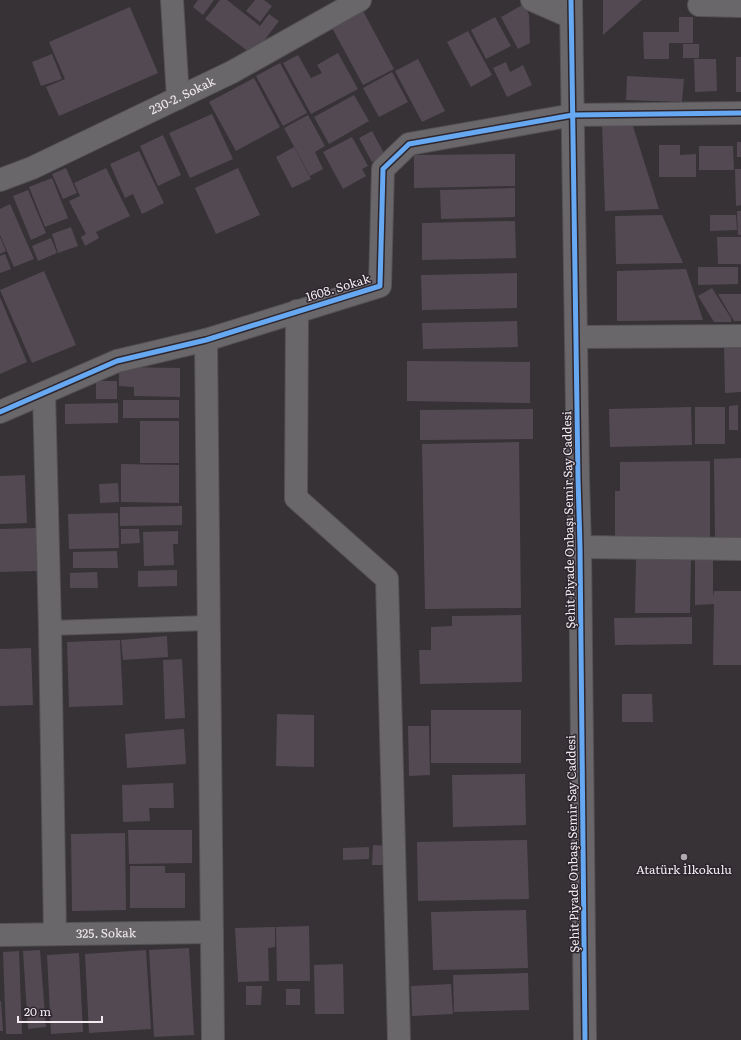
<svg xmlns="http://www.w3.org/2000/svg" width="741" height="1040" font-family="Literata,serif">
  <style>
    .building { fill: #534953 }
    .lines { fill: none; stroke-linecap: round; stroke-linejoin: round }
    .service-casing { stroke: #545154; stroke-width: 16 }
    .minor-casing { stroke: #545154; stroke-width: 24 }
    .service { stroke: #6a676a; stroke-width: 14 }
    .minor { stroke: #6a676a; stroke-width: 22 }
    .cycleway-casing { stroke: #2e262e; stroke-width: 8 }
    .cycleway { stroke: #66a8f1; stroke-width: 5 }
    .poi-dot { fill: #b0aaaf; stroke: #2e262e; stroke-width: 1.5 }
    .labels { text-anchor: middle; stroke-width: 3; stroke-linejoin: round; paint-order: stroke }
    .street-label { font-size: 12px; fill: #f1ebf0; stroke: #2e262e }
    .poi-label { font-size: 12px; fill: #f1ebf0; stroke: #2e262e }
  </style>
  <rect width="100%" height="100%" fill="#363236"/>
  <!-- building -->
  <path class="building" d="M198 0H214L203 15 193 7Z
    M220 0H227L260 26 269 14 279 21 253 55 205 19Z
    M255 0H264L272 6 260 22 246 11Z
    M603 0H642L603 35Z
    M524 4 529 15 530 43 518 49 501 17Z
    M130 7 158 73 59 116 46 87 65 79 49 42Z
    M362 9 394 69 363 85 331 26Z
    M495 17 511 46 486 59 471 30Z
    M679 17H693V43H669V59H644L643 32H679Z
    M468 31 492 75 471 87 447 42Z
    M683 44H699V58H683Z
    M338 53 358 89 311 114 283 63 298 55 311 78 322 73 317 65Z
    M52 54 62 79 41 86 32 62Z
    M736 57H741V92H736Z
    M418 59 445 111 422 122 395 71Z
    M694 59H716L717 91 695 92Z
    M506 62 510 72 523 65 532 85 507 97 493 68Z
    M280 63 307 113 283 126 256 76Z
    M392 72 408 102 379 117 363 88Z
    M627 76 684 79 682 102 626 100Z
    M254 78 280 127 236 151 209 102Z
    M354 95 369 121 329 144 314 117Z
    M212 114 233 159 190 178 169 133Z
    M308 115 325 146 315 152 323 169 310 176 284 128Z
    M632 123 659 209 605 211 602 124Z
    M372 131 385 155 372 162 359 138Z
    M163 135 181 175 158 186 140 146Z
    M352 137 368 166 362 169 366 176 343 189 323 152Z
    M737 142H741V157H737Z
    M659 145H680V155L696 154V177H659Z
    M699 146H733L734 170H699Z
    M294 147 311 179 292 188 276 157Z
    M139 151 164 203 142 214 133 194 125 198 110 164Z
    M515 154V186L414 188V155Z
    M66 168 77 193 63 199 52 174Z
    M106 168 130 216 96 232 99 238 85 246 81 237 86 234 69 201 80 196 74 183Z
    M238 168 260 215 216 234 195 188Z
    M735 169H741V205L736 206Z
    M52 178 68 218 45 227 29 187Z
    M515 188V217L441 219 440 190Z
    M28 190 46 233 31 240 13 196Z
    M10 204 34 259 14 267 0 235V209Z
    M737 211H741V235H738Z
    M662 215 683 263 616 264 615 216Z
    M710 215H736L737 230 710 231Z
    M515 221 516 258 422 260V223Z
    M71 227 78 246 58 253 52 234Z
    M0 237 6 251 0 254Z
    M717 237H741V264H718Z
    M51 238 57 253 38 261 32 246Z
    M5 254 11 269 0 273V256Z
    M698 267H738V284L698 285Z
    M686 269 703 320 617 321V271Z
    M44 271 76 345 32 363 0 290Z
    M517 273V308L422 310 421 275Z
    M712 288 731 318V322H714L698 296Z
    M718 294H741V321H734Z
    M0 297 27 362 0 374Z
    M517 321 518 347 423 349 422 323Z
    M724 345H741V392L725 393Z
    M407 361 530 362V403L407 401Z
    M119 367 180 368V397L134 396V387L119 386Z
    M96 381H117V399H96Z
    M123 400H179V418H123Z
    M118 403V423L65 424V404Z
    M738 405V430H729V406Z
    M691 407 692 445 610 447 609 409Z
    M695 407H725V444H695Z
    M533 409V439L420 440V410Z
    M140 421H179V463H140Z
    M519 442 521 608 425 609 422 444Z
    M741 458V540H715L714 459Z
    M710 461V542L615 543V491H620V462Z
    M121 464 179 465V503L121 502Z
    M25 475 27 523 0 524V476Z
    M118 483 119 502 100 503 99 484Z
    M182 506V525L120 526V507Z
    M118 513 119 548 69 549 68 514Z
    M36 528 37 571 0 572V529Z
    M121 529H139L140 543 121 544Z
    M178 531V544H173L174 565 144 566 143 532Z
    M117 551 118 568H73V552Z
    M636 559H691L690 613H635Z
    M695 559H713V597L714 591H741V665H713L714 604 695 605Z
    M177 570V586L138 587V571Z
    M97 572 98 588H70V573Z
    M521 615 522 682 420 684 419 650H431V627L452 626V616Z
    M692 617V644L615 645 614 618Z
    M167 636 168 657 123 660 121 640Z
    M120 640 123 705 69 707 67 642Z
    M31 648 33 705 0 706V649Z
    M182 659 185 718 165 719 163 660Z
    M622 694H652L653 722H622Z
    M431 710H521V763H431Z
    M277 714 314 715V767L276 766Z
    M408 726H429L430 775 409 776Z
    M184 729 186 764 127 768 125 734Z
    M525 774 526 825 453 827 452 775Z
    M173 783 174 808H149L150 821 123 822 122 785Z
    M128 830H192V863L129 864Z
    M125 833 126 910 72 911 71 834Z
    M527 840 529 899 418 901 417 842Z
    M373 845 389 846 388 865H372Z
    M369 847V859L343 860V848Z
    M130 866H165V873H185V908H130Z
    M526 910 528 968 433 970 431 912Z
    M309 926 310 981H277L276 927Z
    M275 927V947L268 948 269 981 238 982 235 928Z
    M189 948 194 1035 154 1037 149 950Z
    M40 950 46 1027 28 1029 23 951Z
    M146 950 151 1029 89 1033 85 954Z
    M19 951 22 1034H6L3 952Z
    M79 953 83 1032 51 1034 47 955Z
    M343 964 344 1014H315L314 965Z
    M528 973 529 1010 454 1012 453 975Z
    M451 984 453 1014 412 1016 411 986Z
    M246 986H262L261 1005H246Z
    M286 989H300V1005H286Z
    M0 1001H1L3 1031H0Z"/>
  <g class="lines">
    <!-- service casing -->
    <g class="service-casing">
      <path id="service" d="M50 628 209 623"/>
    </g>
    <!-- minor casing -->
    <g class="minor-casing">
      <g id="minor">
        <path d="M172 0 178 98"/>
        <path d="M532 0 571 17"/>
        <path d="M571 0 578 478 580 547 585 1040"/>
        <path d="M699 5 741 6"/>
        <path id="s1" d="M0 180 32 168 232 72 360 0"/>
        <path d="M297 311 296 498 387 579 399 1040"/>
        <path d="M576 337 741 336"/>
        <path d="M206 340 213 1040"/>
        <path d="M44 393 50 628 55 934"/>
        <path d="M0 412 117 361 206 340 380 286 383 169 409 144 573 115 741 113"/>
        <path d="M580 547 741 549"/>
        <path id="s2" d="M0 935 212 932"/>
      </g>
    </g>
    <!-- service -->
    <use href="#service" class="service"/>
    <!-- minor -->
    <use href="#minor" class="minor"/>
    <!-- cycleway casing -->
    <g class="cycleway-casing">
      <path id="cycleway" d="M571 0 578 478 580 547 585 1040
        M0 412 117 361 206 340 380 286 383 169 409 144 573 115 741 113"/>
    </g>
    <!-- cycleway -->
    <use href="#cycleway" class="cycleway"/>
  </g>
  <!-- markers -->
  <circle class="poi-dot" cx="684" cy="857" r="4"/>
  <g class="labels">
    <!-- street labels -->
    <g class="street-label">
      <text dy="4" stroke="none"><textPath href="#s1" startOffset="201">230-2. Sokak</textPath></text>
      <text transform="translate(338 288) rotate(-17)" y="4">1608. Sokak</text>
      <text transform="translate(569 520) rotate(-91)" y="4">Şehit Piyade Onbaşı Semir Say Caddesi</text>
      <text transform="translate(573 844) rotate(-91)" y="4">Şehit Piyade Onbaşı Semir Say Caddesi</text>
      <text dy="4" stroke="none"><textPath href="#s2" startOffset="106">325. Sokak</textPath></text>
    </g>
    <!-- poi labels -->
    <g class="poi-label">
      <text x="684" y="874">Atatürk İlkokulu</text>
    </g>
  </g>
  <!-- scale -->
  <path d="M18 1016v6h84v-6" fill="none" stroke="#f1ebf0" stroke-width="2"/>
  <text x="24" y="1016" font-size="12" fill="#f1ebf0" stroke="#2e262e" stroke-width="3" paint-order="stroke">20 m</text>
</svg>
